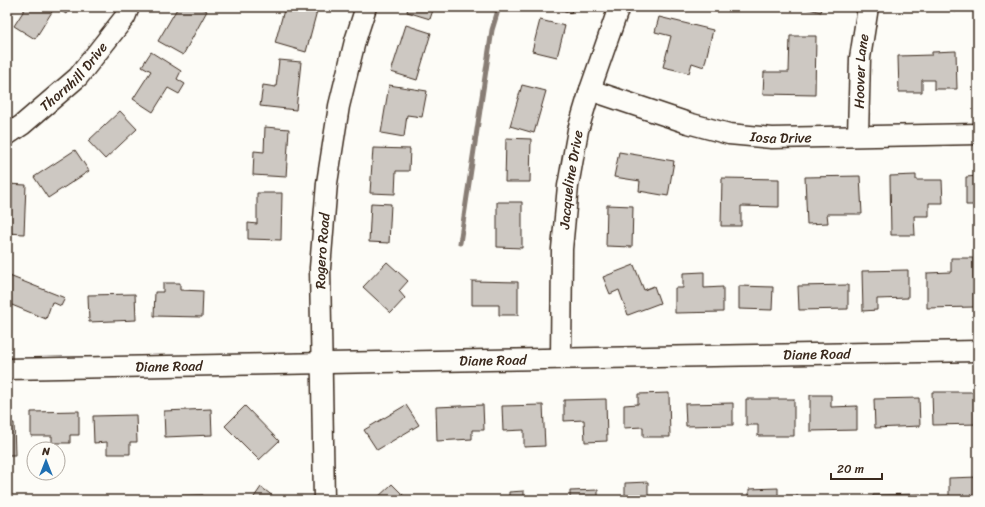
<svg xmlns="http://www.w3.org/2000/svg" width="985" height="507" font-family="Sriracha,sans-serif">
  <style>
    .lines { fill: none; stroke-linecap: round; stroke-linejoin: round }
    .stream { stroke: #887d74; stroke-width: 5 }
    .building { fill: #cdc8c2; stroke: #3b2a1e }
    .minor-casing { stroke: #3b2a1e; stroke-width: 23 }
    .minor { stroke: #fdfcf7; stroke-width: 20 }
    .labels { text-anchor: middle; stroke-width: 3.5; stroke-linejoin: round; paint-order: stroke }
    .street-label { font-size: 14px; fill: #3b2a1e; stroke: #fdfcf7 }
  </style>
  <rect width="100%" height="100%" fill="#fdfcf7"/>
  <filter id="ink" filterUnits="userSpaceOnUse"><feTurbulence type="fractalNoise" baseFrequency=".025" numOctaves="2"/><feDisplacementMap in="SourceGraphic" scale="8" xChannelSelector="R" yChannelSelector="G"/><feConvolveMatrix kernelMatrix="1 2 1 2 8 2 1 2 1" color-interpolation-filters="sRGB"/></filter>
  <g filter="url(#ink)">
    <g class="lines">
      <!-- stream -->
      <path class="stream" d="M460 243 492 30 499 7"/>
    </g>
    <!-- building -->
    <path class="building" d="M26 7H70L66 14 55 7 35 39 14 26Z
      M178 7H200L207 11 183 55 158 41Z
      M292 7H318L306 52 275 43 284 10 291 11Z
      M408 7H434L430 19 407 12Z
      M552 7H573L571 13Z
      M800 7H822L821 12Z
      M939 7H957L956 12Z
      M659 17 713 30 704 67 692 63 689 73 663 67 671 36 655 32Z
      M540 20 565 26 557 57 532 51Z
      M406 25 431 33 417 80 391 72Z
      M790 36H816L815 95 763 94 764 72H789Z
      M956 51 957 89H934V80H922V92H899L898 56 932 55V52Z
      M151 52 181 71 177 79 185 84 179 94 168 88 153 112 133 99 151 71 142 66Z
      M279 60 301 62 296 110 260 106 263 85 276 87Z
      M389 85 427 91 422 117 407 115 404 137 381 133Z
      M522 85 546 91 534 133 510 126Z
      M120 111 137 129 105 159 88 141Z
      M265 127 289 129 286 177 253 175 254 151 264 152Z
      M506 138 531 139 530 182H505Z
      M373 148 410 149 409 171H396L395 194 370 193Z
      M75 150 89 171 48 198 34 177Z
      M619 152 674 161 668 196 639 191 640 181 614 177Z
      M916 175V180H942L943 203H929V216H914L915 235H891L890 176Z
      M860 176 862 214H827L828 223 807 224 805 177Z
      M978 176V205H966V177Z
      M722 178 779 179V207L741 206V226H721Z
      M7 184 26 185 24 234 7 233Z
      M257 193H282L281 240 248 239V223L257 224Z
      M497 202H522V248L497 247Z
      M371 203 391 204 389 243 369 242Z
      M607 205 633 206 632 247 606 246Z
      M951 258H973L974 307 927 308V273L951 272Z
      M387 262 408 281 399 291 405 298 391 313 363 287Z
      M634 265 644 290 654 286 660 303 628 315 619 290 610 294 603 277Z
      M908 270V298L877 299V310L863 311 862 271Z
      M704 272V288L723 287V312L675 313V288H683V273Z
      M7 275 65 298 61 306 52 302 46 319 7 303Z
      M472 281 518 282V315H499V305H472Z
      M163 283H180V290L203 291 202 317 154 316 155 292H163Z
      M848 285V309L799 310 798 286Z
      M739 286 773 287 772 310 739 309Z
      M135 294 136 320 89 322 88 295Z
      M932 392H978V424L933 425Z
      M669 393 670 437H643V427L624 428V405L638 404V394Z
      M810 395H831V407L857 406V430L810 431Z
      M919 398 920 426 875 428 874 399Z
      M606 399 607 441 585 442 584 420 564 421V400Z
      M746 399H794V436H758V425H746Z
      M733 403V425L686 426 685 404Z
      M406 405 419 425 377 450 364 430Z
      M483 405 484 430H472V439L437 441 436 407Z
      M543 405 545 446 524 447V430L503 431 502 406Z
      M245 406 279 441 259 460 225 426Z
      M211 409 212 435 165 437 164 411Z
      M79 411V435H70V443H52V436H31V412Z
      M136 415 137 442H130V454H107V442L94 443 93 416Z
      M7 423H14L15 455H7Z
      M978 477V500H949V478Z
      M648 482V498L674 497V500H625V483Z
      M392 484 408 500H375Z
      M261 487 278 500H252Z
      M778 488V496H798V500H749V489Z
      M598 490V500H570V491Z
      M524 491V500H509V492Z
      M921 494V500H873V495Z
      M203 495 204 500H162V496Z
      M860 498V500H813V499Z"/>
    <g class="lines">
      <!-- minor casing -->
      <g class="minor-casing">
        <g id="minor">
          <path id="s1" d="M590 90 688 123 729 134 772 138 978 134"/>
          <path id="s2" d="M7 135 22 125 78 77 125 17 129 7"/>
          <path id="s3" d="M858 135 860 58 868 7"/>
          <path id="s4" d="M561 358 562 249 568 186 578 130 590 90 619 7"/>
          <path id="s5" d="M7 369 978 351"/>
          <path id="s6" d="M324 500 320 268 327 183 339 106 355 41 366 7"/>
        </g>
      </g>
      <!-- minor -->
      <use href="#minor" class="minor"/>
    </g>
  </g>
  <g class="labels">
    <!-- street labels -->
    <g class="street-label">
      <text dy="5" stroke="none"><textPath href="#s3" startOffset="64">Hoover Lane</textPath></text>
      <text dy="5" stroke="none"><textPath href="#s2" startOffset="89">Thornhill Drive</textPath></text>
      <text dy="5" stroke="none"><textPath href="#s1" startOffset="198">Iosa Drive</textPath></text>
      <text dy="5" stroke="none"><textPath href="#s4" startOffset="179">Jacqueline Drive</textPath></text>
      <text dy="5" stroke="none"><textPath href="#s6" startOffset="249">Rogero Road</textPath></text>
      <text dy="5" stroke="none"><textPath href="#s5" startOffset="810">Diane Road</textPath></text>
      <text dy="5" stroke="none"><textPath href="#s5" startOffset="486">Diane Road</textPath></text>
      <text dy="5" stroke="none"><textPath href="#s5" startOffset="162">Diane Road</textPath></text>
    </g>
  </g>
  <!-- margin -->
  <rect width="985" height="507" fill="none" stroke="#fdfcf7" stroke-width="24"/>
  <rect x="12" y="12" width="961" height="483" fill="none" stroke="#3b2a1e" stroke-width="1.5" filter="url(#ink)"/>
  <!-- north arrow -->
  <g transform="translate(46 461)"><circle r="19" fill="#fdfcf7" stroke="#afa8a0"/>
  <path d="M0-3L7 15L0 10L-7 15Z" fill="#1f6fb2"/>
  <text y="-6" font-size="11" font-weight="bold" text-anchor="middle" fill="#3b2a1e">N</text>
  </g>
  <!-- scale -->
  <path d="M831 473v6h51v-6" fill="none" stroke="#3b2a1e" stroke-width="2"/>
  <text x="837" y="473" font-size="12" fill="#3b2a1e" stroke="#fdfcf7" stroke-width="3" paint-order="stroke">20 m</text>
</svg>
